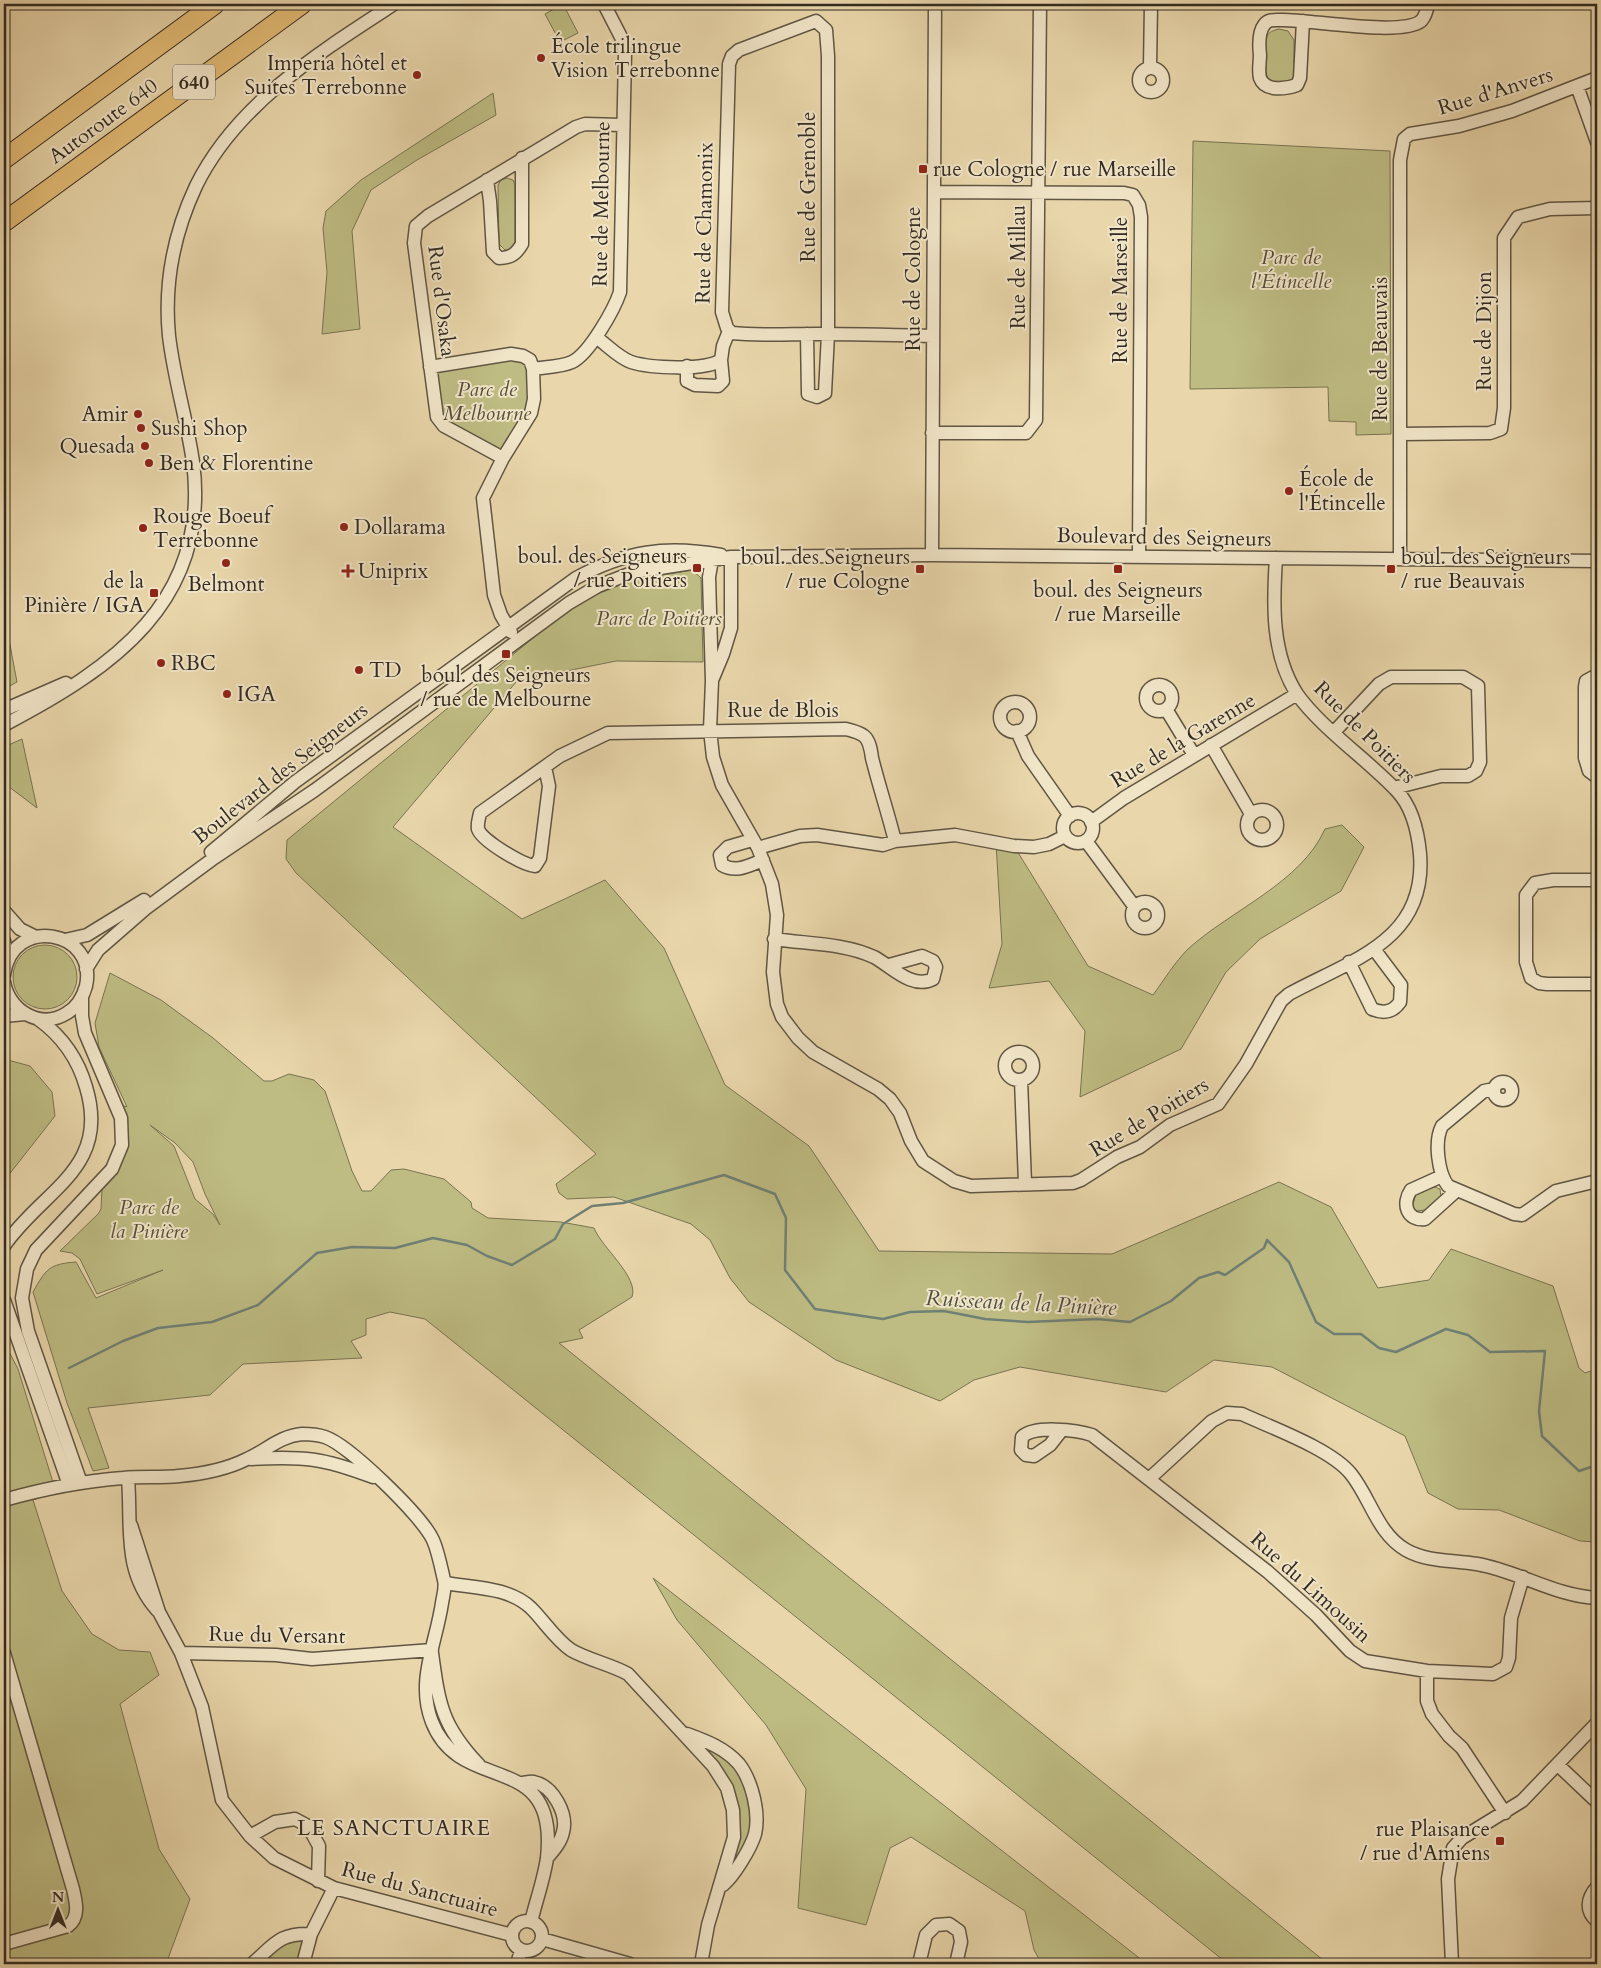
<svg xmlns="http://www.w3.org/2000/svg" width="1601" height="1968" font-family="Cardo,serif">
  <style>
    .green { fill: #bebc83; stroke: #787452; fill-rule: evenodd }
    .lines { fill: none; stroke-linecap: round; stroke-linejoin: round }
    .stream { stroke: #6f8075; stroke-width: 2.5 }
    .minor-casing { stroke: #605644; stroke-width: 15 }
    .highway-casing { stroke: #332b22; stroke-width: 21 }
    .minor { stroke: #f1e5c8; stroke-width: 12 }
    .highway { stroke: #e4bc76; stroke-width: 19 }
    .poi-dot { fill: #8f2418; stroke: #f1e5c8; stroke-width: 2 }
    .labels { text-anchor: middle; stroke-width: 4; stroke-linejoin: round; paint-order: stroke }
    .shield { fill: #f1e5c8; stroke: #6c6354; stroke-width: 1 }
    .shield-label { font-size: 20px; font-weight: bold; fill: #332b22 }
    .poi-label { font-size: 21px; fill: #332b22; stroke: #f1e5c8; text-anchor: start }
    .street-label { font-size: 21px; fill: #332b22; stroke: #f1e5c8 }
    .park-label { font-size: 21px; font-style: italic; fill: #564f3a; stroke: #f1e5c8 }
    .water-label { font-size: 22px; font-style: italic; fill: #4c4e44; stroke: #f1e5c8 }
    .neighbourhood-label { font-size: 22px; letter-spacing: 1px; fill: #332b22; stroke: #f1e5c8 }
  </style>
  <rect width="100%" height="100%" fill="#e9d7ab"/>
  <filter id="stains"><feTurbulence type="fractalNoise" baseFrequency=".004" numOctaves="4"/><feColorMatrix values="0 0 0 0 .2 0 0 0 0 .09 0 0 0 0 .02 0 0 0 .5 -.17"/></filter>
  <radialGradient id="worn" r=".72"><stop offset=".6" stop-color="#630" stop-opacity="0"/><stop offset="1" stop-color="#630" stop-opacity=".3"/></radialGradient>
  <!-- green -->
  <path class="green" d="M563 4 578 33 560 42 545 14Z
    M1279 29 1288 31 1294 40V77L1292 81 1283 86 1268 80C1265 73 1264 46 1266 38 1268 32 1274 30 1279 29Z
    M493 93 496 115 417 160 371 190 352 231 360 329 322 334 327 272 323 228 326 211 361 180Z
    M1193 141 1390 151 1391 434 1356 435V422L1329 421 1328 387 1190 389Z
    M507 178 513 180 515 185V242L510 249 505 250 499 244 498 185 501 180Z
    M523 356 534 399 503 458 444 426 430 367Z
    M692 570 701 578 703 662 616 661 517 681 393 827 522 919 605 880 664 948 725 1085 809 1146 879 1251 1112 1254 1279 1182 1331 1207 1378 1288 1429 1280 1451 1249 1553 1286 1579 1368 1585 1373 1597 1369V1542L1580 1541 1499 1510 1458 1509 1428 1493 1405 1436 1272 1367 1214 1360 1166 1392 1020 1367 974 1380 940 1401 836 1360 749 1302 730 1278 710 1240 691 1224 614 1197 567 1199 559 1193 556 1184 596 1154 296 873 286 859 287 840 577 602 633 580Z
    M4 613 17 682 4 689Z
    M22 739 37 808 4 783V747Z
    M1342 825 1364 847 1341 891 1260 939 1226 972 1181 1049 1080 1097 1085 1031 1049 981 989 988 1002 944 996 843 1014 846 1088 966 1153 995C1164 980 1175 962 1188 949 1231 910 1301 883 1325 829Z
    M13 977a32 32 0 1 1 64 0a32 32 0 1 1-64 0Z
    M110 973 161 1000 213 1038 264 1081H272L289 1074 314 1080 325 1091 352 1171 362 1191H371L391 1170 404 1169 444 1179 471 1202 472 1208 488 1218 561 1222 594 1228C602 1248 639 1277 632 1297L579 1330 583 1338 559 1343 1328 1964H1228L425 1319 390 1312 366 1319V1335L351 1341 362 1358 243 1364 210 1395 88 1408 109 1468 93 1471 67 1403 33 1292C46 1269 49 1264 76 1262L96 1298 163 1270 97 1294 80 1259 72 1253 60 1251 98 1214 101 1209 102 1188 116 1172 122 1105 127 1107 99 1047 95 1023ZM150 1125 175 1143 193 1162 205 1194 220 1225 213 1214 195 1199 174 1146Z
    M4 1059 30 1066 52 1092 55 1116 4 1181Z
    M1435 1187 1440 1189 1441 1197 1425 1210 1416 1211 1412 1208 1416 1193Z
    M4 1342 18 1369 56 1492 33 1500 62 1591 92 1634 119 1650 150 1652 159 1675 120 1704 159 1849 190 1899 166 1964H7L4 1915Z
    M653 1578 1147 1964H1042L1034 1950 1025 1911 911 1837 890 1848 866 1925 798 1908 806 1789 766 1725 677 1620Z
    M684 1733 716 1745 748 1782 755 1834 721 1887 734 1837 727 1788Z
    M311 1934 303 1964H252L283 1937Z"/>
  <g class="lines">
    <!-- stream -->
    <path class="stream" d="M69 1368 123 1341 158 1328 212 1322 258 1305 317 1253 352 1247 395 1248 433 1238 467 1245 487 1256 512 1265 555 1239 563 1224 592 1206 623 1203 724 1175 775 1194 786 1218 785 1270 815 1309 883 1319 910 1312 944 1311 985 1319 1028 1322 1097 1319 1130 1322 1171 1301 1199 1278 1218 1272 1225 1275 1264 1248 1267 1240 1289 1262 1316 1322 1334 1334H1361L1379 1348 1396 1352 1446 1329 1468 1335 1490 1352 1545 1351 1539 1411 1542 1436 1579 1471 1597 1465"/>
    <!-- minor casing -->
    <g class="minor-casing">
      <path id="minor" d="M1303 21 1300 78 1297 85C1286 89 1265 92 1260 78 1258 71 1260 62 1260 55 1259 46 1258 33 1264 25 1268 19 1274 20 1281 20 1308 19 1401 37 1421 21 1425 17 1427 10 1428 4
        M1139 80a12 12 0 1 1 24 0a12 12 0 1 1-24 0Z
        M1150 68 1151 4
        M1577 86 1597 142
        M487 180 490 201 493 252 499 258C511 258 516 254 522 244V158
        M934 192 1124 193 1133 195 1139 205 1141 217 1139 557
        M807 334 808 394 817 397 825 393 828 334V56L826 30 816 21 739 50 732 56 729 64 722 312 727 328 732 333C760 336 789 334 817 334 855 334 894 335 932 336
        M596 337C607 345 619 358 631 362 650 368 705 371 721 360L723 346 729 331
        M687 366V381L695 385 718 386 723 381 721 360
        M430 367 511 354 523 356 530 360 533 369
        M932 433H1026L1036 420 1040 4
        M1400 434 1490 433 1501 429 1504 408V238L1518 217 1550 209 1597 208
        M503 458 444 426 437 417 414 243 416 226 428 216 576 127 585 124 622 125
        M713 554 709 577 712 681 710 730 713 757 722 785 758 848 772 884 777 915 773 972 777 1004 782 1017 798 1038 813 1052 878 1089 890 1099 900 1113 911 1141 923 1161 954 1181 971 1186 1073 1183 1081 1180 1117 1157 1140 1147 1170 1125 1218 1104 1246 1064 1281 1001 1289 994C1351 960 1427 941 1420 854 1418 832 1413 808 1397 791 1368 760 1321 728 1297 694 1271 654 1273 603 1276 558
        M932 555 935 4
        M1400 559V160L1404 139 1410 134 1459 126 1512 111 1597 78
        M511 632 501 615 494 595 483 498 503 458 531 413 534 399 533 369C545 367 561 367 572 362 589 354 614 310 620 292L625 54 622 39 604 4
        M1597 675 1586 681 1585 687V758L1589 771 1597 777
        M713 678 723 654 731 628V557
        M1146 698a13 13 0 1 1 26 0a13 13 0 1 1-26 0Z
        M1000 717a15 15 0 1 1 30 0a15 15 0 1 1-30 0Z
        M1166 709 1194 755
        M4 710 66 683
        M4 725C113 668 211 601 193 462 187 420 174 379 169 336 164 285 174 233 196 186 236 104 320 52 394 4
        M1017 731 1028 756 1070 816
        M1334 732 1379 684 1391 677H1463L1478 686 1480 762 1476 771 1468 776H1441L1394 788
        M1211 745 1251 814
        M545 767 549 786 540 858 535 866C523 865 482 841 478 829 477 823 479 819 480 813L560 756 608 733 846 729C853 731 859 732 864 736 870 741 871 751 872 758 879 786 888 813 895 841
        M1247 825a15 15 0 1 1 30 0a15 15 0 1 1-30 0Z
        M1063 828a15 15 0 1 1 30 0a15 15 0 1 1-30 0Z
        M1091 822 1124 798 1297 694
        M752 840 728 847 720 855 722 865C736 873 748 866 763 860
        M1086 841 1134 906
        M758 848 800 836 817 835 883 845 895 841 955 835 1014 846 1034 847 1049 844 1065 836
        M211 852 295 782 576 578C626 551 666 545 721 555
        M1597 880H1553L1535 883 1526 895V962L1531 978 1539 983 1547 984H1597
        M1132 915a13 13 0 1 1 26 0a13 13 0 1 1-26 0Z
        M4 911 20 929 36 937
        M774 939C807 944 844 943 874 957 891 966 912 990 933 979L936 967 933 961 922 956 889 965
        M65 940 87 935 144 900
        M4 941 8 959
        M1349 962 1372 1009C1384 1014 1393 1012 1400 1002L1401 985 1374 949
        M86 969 98 950 145 909 214 858 315 790 569 603 598 586 634 572 731 557 932 555 1597 561
        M4 975C12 914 98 930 86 986 83 997 77 1007 67 1013 41 1030 9 1011 4 982
        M4 1016 25 1014
        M1005 1066a14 14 0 1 1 28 0a14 14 0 1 1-28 0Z
        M1021 1080 1025 1183
        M1494 1091a9 9 0 1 1 18 0a9 9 0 1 1-18 0Z
        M1494 1089 1484 1091 1442 1126C1434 1141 1438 1173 1448 1186L1514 1214 1522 1215 1556 1191 1597 1181
        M1442 1176 1411 1190C1402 1203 1406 1221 1425 1219L1456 1191
        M4 1246C42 1190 111 1169 86 1087 78 1059 62 1036 38 1019
        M4 1300 69 1485
        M1061 1431 1050 1445 1034 1456 1026 1455 1021 1450 1022 1437C1034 1425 1077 1430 1092 1435L1268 1572 1316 1615 1350 1651 1365 1661 1427 1671 1493 1674 1506 1667 1509 1658 1511 1618 1523 1577
        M251 1459C304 1456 323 1458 373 1477
        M128 1478C132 1527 122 1570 157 1610
        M1150 1478 1212 1421 1227 1413 1242 1414C1272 1428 1331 1449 1351 1474 1371 1499 1377 1533 1406 1550 1427 1562 1454 1560 1477 1564 1518 1571 1555 1596 1597 1598
        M81 1483 28 1331 22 1298 27 1269 36 1250 112 1169 122 1145 121 1118 85 1033 82 1016V998
        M4 1500C43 1489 83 1481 123 1478 142 1476 161 1478 179 1476 202 1474 227 1469 247 1459 267 1450 280 1436 302 1434 309 1434 319 1435 325 1437 349 1445 422 1516 433 1540 438 1551 441 1567 444 1580 446 1587 443 1596 442 1603 436 1644 416 1681 432 1722 461 1797 559 1747 547 1858 544 1879 536 1901 531 1922
        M131 1525 159 1612 181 1653 202 1707 222 1800 250 1836 274 1858 334 1888 512 1935
        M445 1583C474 1588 509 1587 531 1608 545 1622 555 1639 571 1650 588 1660 610 1664 628 1674L713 1766 727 1788 733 1810 734 1837 708 1925 701 1964
        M4 1653 73 1889C76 1902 80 1917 68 1926L4 1944
        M181 1653 276 1655 312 1659 432 1650
        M432 1653C439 1705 442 1726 479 1765
        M1427 1671V1701L1432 1714 1449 1736 1462 1748 1505 1813
        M687 1734C706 1741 725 1748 739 1764 752 1781 760 1813 755 1834 751 1848 734 1876 723 1885
        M1558 1765 1597 1802
        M522 1783C525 1783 531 1781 534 1782 553 1786 568 1814 563 1832 561 1842 554 1850 547 1858
        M250 1836 275 1822 295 1819 308 1826 319 1846 318 1881
        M1597 1887C1587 1898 1585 1911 1597 1921
        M512 1936a15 15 0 1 1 30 0a15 15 0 1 1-30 0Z
        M542 1939 630 1964
        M252 1964C275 1944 279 1933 311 1934
        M303 1964 311 1934 334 1888
        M517 1964 521 1950
        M919 1964 926 1935 936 1925 949 1924 959 1931 961 1942 956 1964
        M1452 1964 1448 1879 1453 1848 1462 1838 1522 1801 1597 1723"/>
    </g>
    <!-- highway casing -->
    <g class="highway-casing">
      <path id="highway" d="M4 159 215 4
        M4 222 302 4"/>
    </g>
    <!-- minor -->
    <use href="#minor" class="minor"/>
    <!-- highway -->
    <use href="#highway" class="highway"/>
  </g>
  <!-- markers -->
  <g class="poi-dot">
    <circle cx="541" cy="58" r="5"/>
    <circle cx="417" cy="75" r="5"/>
    <rect x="918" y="164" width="10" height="10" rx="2.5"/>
    <circle cx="138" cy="414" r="5"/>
    <circle cx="141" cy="428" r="5"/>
    <circle cx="145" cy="446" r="5"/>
    <circle cx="149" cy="463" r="5"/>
    <circle cx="1289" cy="491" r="5"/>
    <circle cx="344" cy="527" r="5"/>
    <circle cx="143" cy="528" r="5"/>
    <circle cx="226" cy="563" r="5"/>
    <rect x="692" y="563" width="10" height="10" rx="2.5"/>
    <rect x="915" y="564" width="10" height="10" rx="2.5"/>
    <rect x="1113" y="564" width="10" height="10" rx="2.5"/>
    <rect x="1386" y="564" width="10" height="10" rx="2.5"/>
    <path d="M345.5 563.5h5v5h5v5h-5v5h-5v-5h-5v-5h5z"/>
    <rect x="149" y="588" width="10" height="10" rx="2.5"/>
    <rect x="501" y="649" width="10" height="10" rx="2.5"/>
    <circle cx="161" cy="663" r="5"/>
    <circle cx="359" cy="670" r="5"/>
    <circle cx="227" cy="694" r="5"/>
    <rect x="1495" y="1836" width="10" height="10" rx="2.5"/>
  </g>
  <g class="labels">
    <!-- shield labels -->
    <rect class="shield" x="173" y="64.5" width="42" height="35" rx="4"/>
    <g class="shield-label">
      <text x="194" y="89">640</text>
    </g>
    <!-- poi labels -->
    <g class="poi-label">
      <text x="551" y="53">École trilingue<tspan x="551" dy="24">Vision Terrebonne</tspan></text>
      <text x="407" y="70" text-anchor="end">Imperia hôtel et<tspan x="407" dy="24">Suites Terrebonne</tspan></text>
      <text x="933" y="176">rue Cologne / rue Marseille</text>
      <text x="128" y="421" text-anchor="end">Amir</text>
      <text x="151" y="435">Sushi Shop</text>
      <text x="135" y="453" text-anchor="end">Quesada</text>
      <text x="159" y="470">Ben &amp; Florentine</text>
      <text x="1299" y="486">École de<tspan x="1299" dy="24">l'Étincelle</tspan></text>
      <text x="153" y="523">Rouge Boeuf<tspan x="153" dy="24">Terrebonne</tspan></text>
      <text x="354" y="534">Dollarama</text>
      <text x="687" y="563" text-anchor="end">boul. des Seigneurs<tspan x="687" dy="24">/ rue Poitiers</tspan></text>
      <text x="910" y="564" text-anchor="end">boul. des Seigneurs<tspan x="910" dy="24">/ rue Cologne</tspan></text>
      <text x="1401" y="564">boul. des Seigneurs<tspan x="1401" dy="24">/ rue Beauvais</tspan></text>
      <text x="358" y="578">Uniprix</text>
      <text x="144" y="588" text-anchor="end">de la<tspan x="144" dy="24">Pinière / IGA</tspan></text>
      <text x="226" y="591" text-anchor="middle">Belmont</text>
      <text x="1118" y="597" text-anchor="middle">boul. des Seigneurs<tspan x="1118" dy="24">/ rue Marseille</tspan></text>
      <text x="171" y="670">RBC</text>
      <text x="369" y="677">TD</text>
      <text x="506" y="682" text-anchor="middle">boul. des Seigneurs<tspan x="506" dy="24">/ rue de Melbourne</tspan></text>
      <text x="237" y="701">IGA</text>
      <text x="1490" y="1836" text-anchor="end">rue Plaisance<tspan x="1490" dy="24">/ rue d'Amiens</tspan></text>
    </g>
    <!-- street labels -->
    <g class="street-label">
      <text transform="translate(1495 91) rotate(-17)" y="7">Rue d'Anvers</text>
      <text transform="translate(103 121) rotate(-36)" y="7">Autoroute 640</text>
      <text transform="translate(808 187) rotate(-90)" y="7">Rue de Grenoble</text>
      <text transform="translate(601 204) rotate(-89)" y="7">Rue de Melbourne</text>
      <text transform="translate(704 223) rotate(-89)" y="7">Rue de Chamonix</text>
      <text transform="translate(1018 267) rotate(-90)" y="7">Rue de Millau</text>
      <text transform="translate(913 279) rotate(-90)" y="7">Rue de Cologne</text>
      <text transform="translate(1120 290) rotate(-90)" y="7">Rue de Marseille</text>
      <text transform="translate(442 301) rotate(83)" y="7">Rue d'Osaka</text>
      <text transform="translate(1484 331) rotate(-90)" y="7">Rue de Dijon</text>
      <text transform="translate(1380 349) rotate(-90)" y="7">Rue de Beauvais</text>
      <text transform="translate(1164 537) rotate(1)" y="7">Boulevard des Seigneurs</text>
      <text x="783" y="717">Rue de Blois</text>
      <text transform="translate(1365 732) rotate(45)" y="7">Rue de Poitiers</text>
      <text transform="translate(1183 740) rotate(-31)" y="7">Rue de la Garenne</text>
      <text transform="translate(280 773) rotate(-38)" y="7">Boulevard des Seigneurs</text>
      <text transform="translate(1149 1117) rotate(-31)" y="7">Rue de Poitiers</text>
      <text transform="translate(1311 1587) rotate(42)" y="7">Rue du Limousin</text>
      <text transform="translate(277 1635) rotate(1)" y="7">Rue du Versant</text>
      <text transform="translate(420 1889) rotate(15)" y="7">Rue du Sanctuaire</text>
    </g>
    <!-- park labels -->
    <g class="park-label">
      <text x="1291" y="264">Parc de<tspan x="1291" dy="24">l'Étincelle</tspan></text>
      <text x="487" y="396">Parc de<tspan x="487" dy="24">Melbourne</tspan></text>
      <text x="659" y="625">Parc de Poitiers</text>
      <text x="149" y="1214">Parc de<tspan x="149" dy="24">la Pinière</tspan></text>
    </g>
    <!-- water labels -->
    <g class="water-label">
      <text transform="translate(1021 1302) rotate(3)" y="8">Ruisseau de la Pinière</text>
    </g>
    <!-- neighbourhood labels -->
    <g class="neighbourhood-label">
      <text x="394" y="1835">LE SANCTUAIRE</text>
    </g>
  </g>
  <!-- margin -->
  <rect width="1601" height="1968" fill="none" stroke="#e9d7ab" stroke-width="20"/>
  <rect x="5" y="5" width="1591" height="1958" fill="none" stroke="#332b22" stroke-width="2.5"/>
  <rect x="10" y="10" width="1581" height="1948" fill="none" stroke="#332b22"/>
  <!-- north arrow -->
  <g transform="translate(58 1910)" stroke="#f1e5c8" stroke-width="4" paint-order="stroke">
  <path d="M0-4L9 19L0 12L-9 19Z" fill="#332b22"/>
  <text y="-8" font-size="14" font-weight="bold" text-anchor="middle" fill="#332b22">N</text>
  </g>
  <rect width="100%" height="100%" filter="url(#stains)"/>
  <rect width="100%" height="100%" fill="url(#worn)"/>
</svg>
